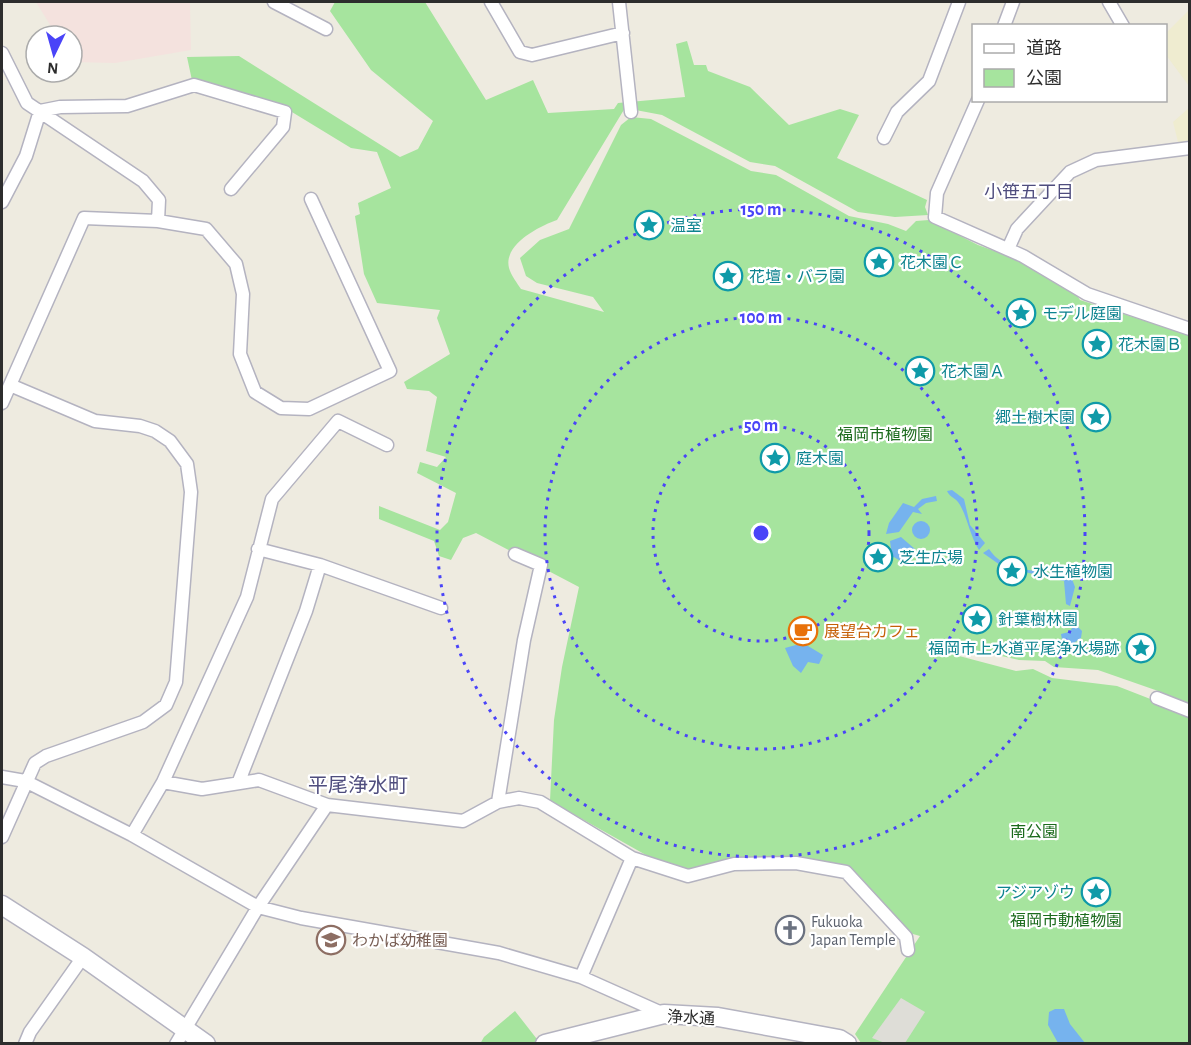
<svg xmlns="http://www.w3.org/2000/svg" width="1191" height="1045" font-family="'Alegreya Sans','Noto Sans JP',sans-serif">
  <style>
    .education { fill: #efecd0 }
    .medical { fill: #f4e2de }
    .green { fill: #a6e49e }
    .plaza { fill: #deddd7 }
    .water { fill: #76b3ee }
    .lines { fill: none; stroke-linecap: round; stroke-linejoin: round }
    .street-casing { stroke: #b4b3c0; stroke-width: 15 }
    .secondary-casing { stroke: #b4b3c0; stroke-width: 21 }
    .street { stroke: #fff; stroke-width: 12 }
    .secondary { stroke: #fff; stroke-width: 18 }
    .ring { fill: none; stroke: #4a44f8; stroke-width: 3; stroke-dasharray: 3 6 }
    .labels { text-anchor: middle; stroke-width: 4.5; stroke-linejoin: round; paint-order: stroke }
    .culture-label { font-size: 16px; fill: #0d838f; stroke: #fff; text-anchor: start }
    .park-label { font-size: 16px; fill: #1c6b1d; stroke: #fff }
    .food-label { font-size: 16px; fill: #c56008; stroke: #fff; text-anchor: start }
    .worship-label { font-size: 16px; fill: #5b616d; stroke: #fff; text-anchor: start }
    .education-label { font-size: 16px; fill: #785e54; stroke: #fff; text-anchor: start }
    .street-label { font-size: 16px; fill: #2d2d2d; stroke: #fff }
    .neighbourhood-label { font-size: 18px; fill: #4f4d7e; stroke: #fff }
    .quarter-label { font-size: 20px; fill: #4f4d7e; stroke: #fff }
    .centre { fill: #4a44f8; stroke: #fff; stroke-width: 3 }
    .ring-label { font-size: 18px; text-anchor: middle; font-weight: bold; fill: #4a44f8; stroke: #fff; stroke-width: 4.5; stroke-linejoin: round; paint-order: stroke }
  </style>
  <rect width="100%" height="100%" fill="#eeebe0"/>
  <!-- education -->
  <path class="education" d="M1189 10V86L1166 55V33Z
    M1189 108V144L1179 146 1173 122Z"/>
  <!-- medical -->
  <path class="medical" d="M36 2H190L191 50 115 63 72 62V36H57Z"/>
  <!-- green -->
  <path class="green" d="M335 2H425L486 100 533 80 548 113 614 109 618 103 685 97 676 44 687 41 694 65H706L708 71 750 87 789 125 840 109 859 115 837 158 927 200 925 207 928 215 895 217 858 212 775 166 750 162 662 115 625 108 557 220C540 226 503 244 509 268 511 275 517 283 521 289L604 312 593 297 537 283 526 276 520 258 540 240 569 229 621 125 631 117 651 119 751 171 776 175 849 216 888 224 906 231 916 221 929 220 978 245 1031 264 1076 294 1080 300 1189 335V705L1161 692 1098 670 1054 667 1045 661 1019 660 936 641 925 647 1016 671 1033 669 1052 678 1117 686 1189 714V1043H861L855 1034 920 936 906 932 845 867 687 871 653 859 550 801 554 720 562 667 579 587 476 533 463 538 451 560 439 556 434 541 379 519V506L440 530 448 522 456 493 417 473 420 462 437 467 446 457 426 451 437 397 429 391 407 389 404 382 450 354 437 318 440 310 377 303 364 274 355 216 360 214 358 203 391 188 377 152 351 148 287 109 193 85 187 57 239 56 400 157 418 149 433 121 371 70 330 11Z
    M515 1011 540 1043 480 1044 484 1037Z"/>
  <!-- plaza -->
  <path class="plaza" d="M901 998 925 1012 905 1043H885L872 1038Z"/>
  <!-- water -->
  <path class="water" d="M952 490 964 499 970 525 985 543 979 550C970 536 968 519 960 505 956 497 950 498 947 491Z
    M936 496 937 501 926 503 918 509 922 514 913 512 899 532 886 534 889 523 903 503 914 507 922 499Z
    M912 530a9 9 0 1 1 18 0a9 9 0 1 1-18 0Z
    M901 537 916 550 910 563 906 564 892 556 890 541Z
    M989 549C1007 577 1046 567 1072 579L1075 587 1070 606 1066 604 1064 581 1003 567 983 553Z
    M1073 627H1078L1082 631 1081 638 1074 643 1079 650 1075 655 1063 646 1061 634 1069 632Z
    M803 643 823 655 819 664 808 662 801 673 793 666 785 648Z
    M1055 1009H1064L1070 1024 1085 1043H1058L1048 1025 1049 1012Z"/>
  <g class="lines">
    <!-- street casing -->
    <g class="street-casing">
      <path id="street" d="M274 2 326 29
        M491 2 520 52 532 55 623 33
        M619 2 631 112
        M1109 2 1123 26
        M1004 26 1013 2
        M2 53 27 103 143 181 159 200 158 221 84 218 10 385 95 421 140 426 155 431 170 441 187 464 191 492 176 682 166 705 143 722 46 756 35 763 2 837
        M978 100 937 193 935 217 1023 256 1087 294 1190 329
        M884 138 897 112 929 81 959 2
        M2 202 26 156 40 111 60 107 127 106 194 85 285 112 283 127 231 189
        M158 221 206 229 236 264 243 294 240 354 255 392 281 408 309 409 390 371 311 199
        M1008 249 1017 229 1070 172 1096 160 1190 148
        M2 403 10 385
        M258 549 320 565 441 608
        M1157 698 1190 711
        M2 777 25 781 132 835 258 907 301 918 499 953 581 977 664 1014
        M239 781 306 611 320 565
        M163 782 247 597 272 499 338 421 387 445
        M498 802 524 640 541 565 515 554
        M132 835 163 782 202 789 259 780 327 805 463 821 498 802 519 798 540 802 632 858 581 977
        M632 858 688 876 734 864 796 863 846 872 906 937 908 950
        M25 1044 30 1032 83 957
        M176 1044 258 907 327 805"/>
    </g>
    <!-- secondary casing -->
    <g class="secondary-casing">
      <path id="secondary" d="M2 905 83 957 206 1044
        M545 1044 664 1014 718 1017 839 1039 847 1044"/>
    </g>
    <!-- street -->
    <use href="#street" class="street"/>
    <!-- secondary -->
    <use href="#secondary" class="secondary"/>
  </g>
  <!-- distance rings -->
  <g class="ring">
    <circle cx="761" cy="533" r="108"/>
    <circle cx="761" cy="533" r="216"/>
    <circle cx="761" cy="533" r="324"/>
  </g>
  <!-- icons -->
  <defs>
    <g id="sight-ring" transform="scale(1.5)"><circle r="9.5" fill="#fff" stroke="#0f9aa8" stroke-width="1.5"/><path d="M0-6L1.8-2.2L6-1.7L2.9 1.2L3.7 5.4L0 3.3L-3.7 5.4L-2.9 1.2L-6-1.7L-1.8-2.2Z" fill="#0f9aa8"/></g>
    <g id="cafe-ring" transform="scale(1.5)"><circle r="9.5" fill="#fff" stroke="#e8710a" stroke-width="1.5"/><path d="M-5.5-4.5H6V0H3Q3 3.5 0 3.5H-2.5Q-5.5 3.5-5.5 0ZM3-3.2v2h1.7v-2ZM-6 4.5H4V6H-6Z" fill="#e8710a"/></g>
    <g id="church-ring" transform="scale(1.5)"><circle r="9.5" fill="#fff" stroke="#6b7280" stroke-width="1.5"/><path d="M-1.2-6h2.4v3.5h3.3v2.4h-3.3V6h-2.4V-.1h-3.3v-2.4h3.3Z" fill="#6b7280"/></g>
    <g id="school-ring" transform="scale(1.5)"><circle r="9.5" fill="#fff" stroke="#8d6e63" stroke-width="1.5"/><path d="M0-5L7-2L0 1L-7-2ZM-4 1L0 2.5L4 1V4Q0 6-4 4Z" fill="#8d6e63"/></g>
  </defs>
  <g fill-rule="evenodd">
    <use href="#sight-ring" x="649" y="225"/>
    <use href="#sight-ring" x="879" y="262"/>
    <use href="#sight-ring" x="728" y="276"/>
    <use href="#sight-ring" x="1021" y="313"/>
    <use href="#sight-ring" x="1097" y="344"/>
    <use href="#sight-ring" x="920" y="371"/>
    <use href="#sight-ring" x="1096" y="417"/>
    <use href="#sight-ring" x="775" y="458"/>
    <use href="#sight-ring" x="878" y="557"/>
    <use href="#sight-ring" x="1012" y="571"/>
    <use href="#sight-ring" x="977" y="619"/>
    <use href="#cafe-ring" x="803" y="631"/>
    <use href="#sight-ring" x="1141" y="648"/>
    <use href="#sight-ring" x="1096" y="892"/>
    <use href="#church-ring" x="790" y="930"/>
    <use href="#school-ring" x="331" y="940"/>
  </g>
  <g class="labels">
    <!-- culture labels -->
    <g class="culture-label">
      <text x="670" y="231">温室</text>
      <text x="900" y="268">花木園Ｃ</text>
      <text x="749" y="282">花壇・バラ園</text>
      <text x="1042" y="319">モデル庭園</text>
      <text x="1118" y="350">花木園Ｂ</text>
      <text x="941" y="377">花木園Ａ</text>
      <text x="1075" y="423" text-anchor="end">郷土樹木園</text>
      <text x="796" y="464">庭木園</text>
      <text x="899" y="563">芝生広場</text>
      <text x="1033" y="577">水生植物園</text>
      <text x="998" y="625">針葉樹林園</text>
      <text x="1120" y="654" text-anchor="end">福岡市上水道平尾浄水場跡</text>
      <text x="1075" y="898" text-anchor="end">アジアゾウ</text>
    </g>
    <!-- park labels -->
    <g class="park-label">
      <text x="885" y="440">福岡市植物園</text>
      <text x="1034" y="837">南公園</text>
      <text x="1066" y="926">福岡市動植物園</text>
    </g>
    <!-- food labels -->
    <g class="food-label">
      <text x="824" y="637">展望台カフェ</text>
    </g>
    <!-- worship labels -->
    <g class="worship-label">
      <text x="811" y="927">Fukuoka<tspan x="811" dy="18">Japan Temple</tspan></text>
    </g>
    <!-- education labels -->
    <g class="education-label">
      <text x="352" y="946">わかば幼稚園</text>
    </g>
    <!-- street labels -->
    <g class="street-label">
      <text transform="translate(691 1017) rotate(3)" y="6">浄水通</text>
    </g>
    <!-- neighbourhood labels -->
    <g class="neighbourhood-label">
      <text x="1029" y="198">小笹五丁目</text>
    </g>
    <!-- quarter labels -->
    <g class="quarter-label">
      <text x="358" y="792">平尾浄水町</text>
    </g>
  </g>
  <circle cx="761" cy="533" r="9" class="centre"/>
  <g class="ring-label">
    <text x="761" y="215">150 m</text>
    <text x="761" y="323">100 m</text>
    <text x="761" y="431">50 m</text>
  </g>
  <!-- border -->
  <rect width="1191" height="1045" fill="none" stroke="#2d2d2d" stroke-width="6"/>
  <!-- legend -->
  <rect x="972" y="24" width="195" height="78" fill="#ffffff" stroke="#ababab" stroke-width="1.5"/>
  <rect x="984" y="44" width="30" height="9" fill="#ffffff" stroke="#ababab" stroke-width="1.5"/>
  <text x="1026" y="54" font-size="18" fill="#2d2d2d">道路</text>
  <rect x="984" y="69" width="30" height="18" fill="#a6e49e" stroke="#ababab" stroke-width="1.5"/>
  <text x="1026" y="84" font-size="18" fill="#2d2d2d">公園</text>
  <!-- north arrow -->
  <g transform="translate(54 54) rotate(185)"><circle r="28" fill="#ffffff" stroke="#ababab" stroke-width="1.5"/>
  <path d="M0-4.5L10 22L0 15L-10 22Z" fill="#4a44f8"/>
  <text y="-9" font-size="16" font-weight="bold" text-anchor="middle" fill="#2d2d2d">N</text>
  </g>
</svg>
